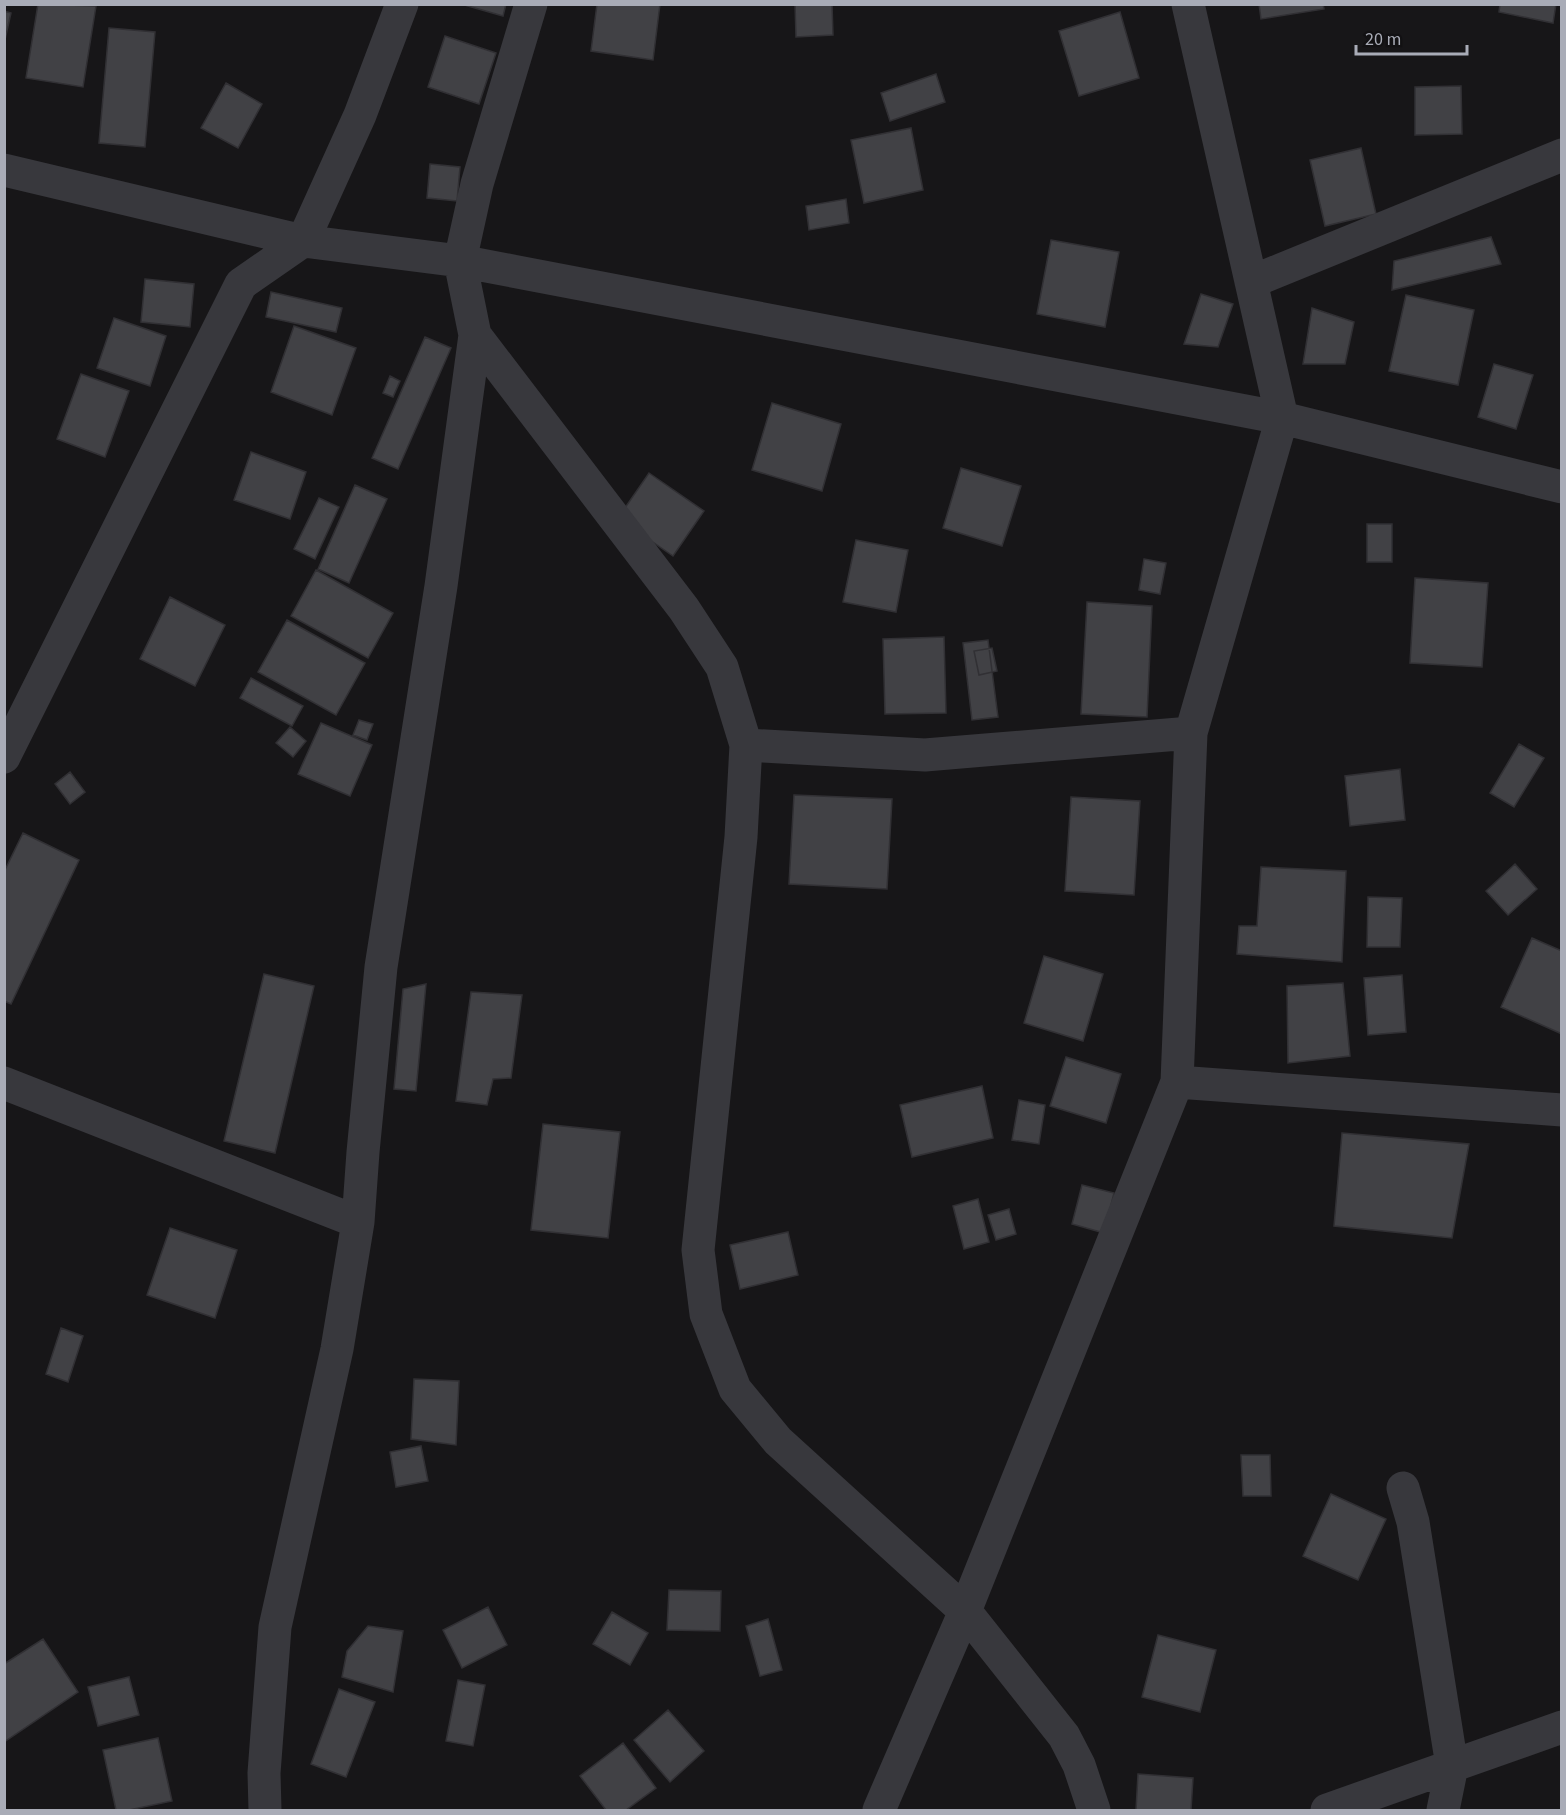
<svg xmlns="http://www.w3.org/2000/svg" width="1566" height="1815" font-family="'Source Sans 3',sans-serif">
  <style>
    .building { fill: #414145; stroke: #313034; stroke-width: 1.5 }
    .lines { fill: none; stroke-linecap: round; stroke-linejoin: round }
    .minor { stroke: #38383d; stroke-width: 33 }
  </style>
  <rect width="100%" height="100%" fill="#171618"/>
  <!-- building -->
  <path class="building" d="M38 4 96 6 83 87 26 78Z
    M461 4H506L503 16Z
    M597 4H660L653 60 591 51Z
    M795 4H832L833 35 796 37Z
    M1259 4H1323L1324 9 1261 19Z
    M1500 4H1556L1553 23 1499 12Z
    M4 11 11 13 4 44Z
    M1120 12 1139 78 1079 96 1059 31Z
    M109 28 155 32 145 147 99 143Z
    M445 36 496 53 479 104 428 87Z
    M936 74 945 102 890 121 881 93Z
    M226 83 262 104 238 148 201 128Z
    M1461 86 1462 134 1415 135V87Z
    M911 128 923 190 864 203 851 140Z
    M1361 148 1376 214 1325 226 1310 160Z
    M430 164 460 167 457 201 427 198Z
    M846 199 849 223 809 230 806 206Z
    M1491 237 1501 264 1392 290 1394 261Z
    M1051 240 1119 252 1105 327 1037 314Z
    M145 279 194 284 190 327 141 322Z
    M271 292 342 308 336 332 266 317Z
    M1201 294 1233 304 1218 347 1184 344Z
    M1406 295 1474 310 1458 385 1389 371Z
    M1312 308 1354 322 1345 364H1303Z
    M114 318 166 336 150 386 97 368Z
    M294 326 356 348 332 415 271 392Z
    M425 337 451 348 398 469 372 458Z
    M1494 364 1533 375 1516 429 1478 417Z
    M81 374 129 391 105 457 57 439Z
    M390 376 400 381 393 397 383 393Z
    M772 403 841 424 822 491 752 470Z
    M251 452 306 472 290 519 234 500Z
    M961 468 1021 486 1002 546 943 528Z
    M649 473 704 511 673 556 618 518Z
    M355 485 387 499 349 583 318 569Z
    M319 498 339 507 315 559 294 549Z
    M1367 524H1392V562H1367Z
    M856 540 908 550 896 612 843 602Z
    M1144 559 1166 563 1160 594 1139 590Z
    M316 570 393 613 368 658 291 616Z
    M1415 578 1488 583 1482 667 1410 663Z
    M170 597 225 625 195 686 140 659Z
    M1087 602 1152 606 1147 717 1081 714Z
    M287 620 365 663 336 715 258 672Z
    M944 637 946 713 885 714 883 639Z
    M988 640 998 717 972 720 963 643Z
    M992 648 997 671 979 675 974 651Z
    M251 678 303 706 292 726 240 698Z
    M359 720 373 724 367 740 353 735Z
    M321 723 372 745 350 796 298 774Z
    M290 727 306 741 293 757 276 743Z
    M1519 744 1544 758 1514 807 1490 793Z
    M1400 769 1405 820 1350 826 1345 776Z
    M70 772 85 792 70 804 55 784Z
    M794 795 892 799 887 889 789 884Z
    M1071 797 1140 801 1134 895 1065 891Z
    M23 833 79 860 11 1004 4 1001V872Z
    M1515 864 1537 889 1508 915 1486 891Z
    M1261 867 1346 871 1342 962 1237 954 1239 926H1257Z
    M1368 897 1402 898 1400 947H1367Z
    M1532 938 1562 951V1034L1501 1007Z
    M1044 956 1103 974 1083 1041 1024 1023Z
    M264 974 314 986 275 1153 224 1141Z
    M1402 975 1406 1032 1368 1035 1364 978Z
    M1343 983 1350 1056 1288 1063 1287 986Z
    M426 984 416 1091 394 1089 403 989Z
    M471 992 522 995 511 1078 493 1079 487 1105 456 1101Z
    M1066 1057 1121 1074 1106 1123 1050 1106Z
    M982 1086 993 1138 912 1157 900 1105Z
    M1019 1100 1045 1105 1039 1144 1012 1140Z
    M543 1124 620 1132 608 1238 531 1230Z
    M1342 1133 1469 1144 1452 1238 1334 1226Z
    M1082 1185 1114 1193 1104 1233 1072 1224Z
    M978 1199 989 1242 964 1249 953 1206Z
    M1009 1209 1016 1234 996 1240 988 1215Z
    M170 1228 237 1250 215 1318 147 1295Z
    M788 1232 798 1275 740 1289 730 1245Z
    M61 1328 83 1336 68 1382 46 1374Z
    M414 1379 459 1381 456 1445 411 1439Z
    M421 1446 428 1481 396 1487 390 1452Z
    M1241 1455H1270L1271 1496H1243Z
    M1331 1494 1386 1519 1358 1580 1303 1556Z
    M669 1590 721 1591 720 1631 667 1630Z
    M488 1607 507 1645 462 1668 443 1630Z
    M612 1612 648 1633 630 1665 593 1644Z
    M768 1619 782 1670 760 1676 746 1626Z
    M368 1626 403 1631 393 1692 342 1677 347 1651Z
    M1158 1635 1216 1650 1200 1712 1142 1697Z
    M43 1639 78 1692 4 1742V1664Z
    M129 1677 139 1715 98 1726 88 1687Z
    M458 1680 485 1685 473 1746 446 1741Z
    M339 1689 375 1702 346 1777 311 1764Z
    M668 1710 704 1751 670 1782 634 1740Z
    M158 1738 172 1801 129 1810H116L103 1750Z
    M623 1743 656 1788 626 1810H606L580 1776Z
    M1138 1774 1193 1778 1191 1810H1136Z"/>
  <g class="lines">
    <!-- minor -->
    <path class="minor" d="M4 170 303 241 460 261 1282 418 1562 487
      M1251 282 1562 155
      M475 335 684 609 722 667 746 745 741 837 698 1250 706 1314 735 1389 778 1441 965 1611 1064 1736 1079 1765 1094 1810
      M746 745 925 755 1191 733
      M4 757 241 284 303 241 360 115 402 4
      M1177 1082 1562 1110
      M4 1083 358 1222
      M1403 1488 1413 1522 1452 1766 1443 1810
      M265 1810 264 1773 275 1627 337 1349 358 1222 363 1152 381 967 441 586 475 335 460 261 477 184 531 4
      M879 1810 965 1611 1177 1082 1191 733 1282 418 1188 4
      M1327 1810 1562 1727"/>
  </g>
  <!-- border -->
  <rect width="1566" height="1815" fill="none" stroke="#a9acb7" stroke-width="12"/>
  <!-- scale -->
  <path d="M1356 45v9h111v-9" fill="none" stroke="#a9acb7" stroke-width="3"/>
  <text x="1365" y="45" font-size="18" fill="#a9acb7" stroke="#121113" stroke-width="4.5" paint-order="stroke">20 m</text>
</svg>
